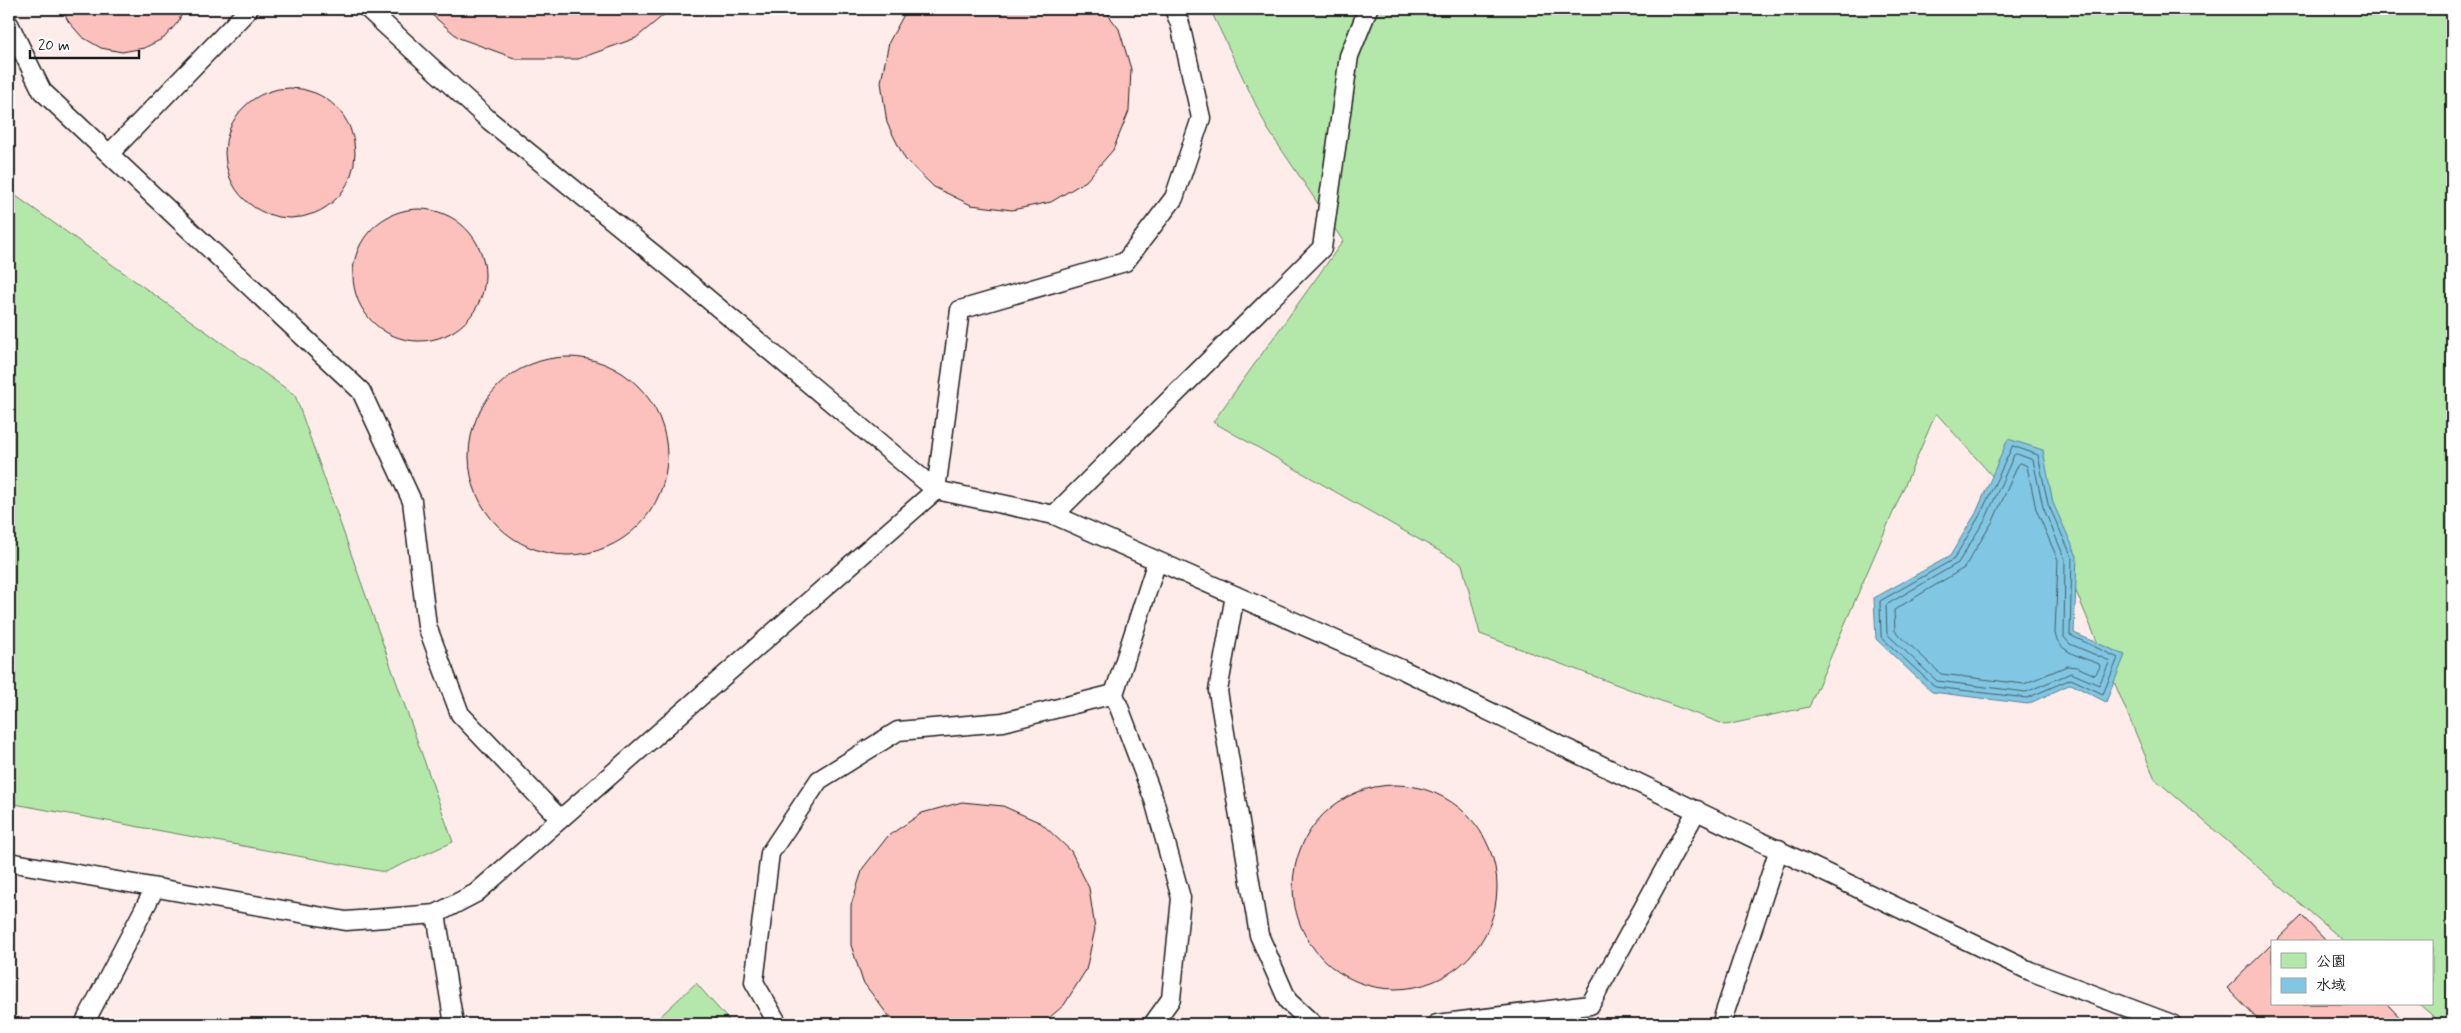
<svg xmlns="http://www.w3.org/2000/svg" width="2461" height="1033" font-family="Mynerve,'LXGW WenKai TC',sans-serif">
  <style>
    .built { fill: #feeceb; fill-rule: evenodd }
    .green { fill: #b4e8aa; stroke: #688263 }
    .water { fill: #81c6e2; stroke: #598293 }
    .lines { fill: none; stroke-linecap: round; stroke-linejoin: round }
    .shore { stroke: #44606b; stroke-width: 1 }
    .building { fill: #fdc1bd; stroke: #1c1c1c }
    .service-casing { stroke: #1c1c1c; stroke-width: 21 }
    .service { stroke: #fff; stroke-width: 18 }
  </style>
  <rect width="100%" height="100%" fill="#fff"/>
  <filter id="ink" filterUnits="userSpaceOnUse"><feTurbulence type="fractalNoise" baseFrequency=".02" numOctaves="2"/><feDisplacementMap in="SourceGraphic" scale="10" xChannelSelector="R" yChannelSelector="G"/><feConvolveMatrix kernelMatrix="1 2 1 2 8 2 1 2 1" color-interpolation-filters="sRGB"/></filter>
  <g filter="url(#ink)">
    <!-- built -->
    <path class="built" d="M9 9H2452V1024H9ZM2272 942H2432V1004H2272Z"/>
    <!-- green -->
    <path class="green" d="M1210 9H2452V1024H2442L2419 1004H2432V942H2345L2155 779 2059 551 1936 413 1809 707 1726 725 1480 634 1462 564 1213 422 1343 241 1267 128Z
      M9 191 295 395 453 842 385 872 9 803Z
      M696 983 732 1024H652Z"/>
    <!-- water -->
    <path class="water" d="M2008 439 2043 450 2053 503 2077 556 2074 633 2125 655 2106 702 2071 684 2028 704 1932 692 1876 639 1874 598 1950 556 1976 513Z"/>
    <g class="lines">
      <!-- shore -->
      <path class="shore" d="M2013 446 2038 455 2048 504 2072 557 2070 635 2118 658 2103 694 2071 679 2027 698 1935 687 1881 637 1880 601 1954 559 1980 515Z
        M2017 454 2033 460 2043 507 2065 559 2064 637 2070 644 2110 661 2099 685 2071 673 2026 692 1937 681 1887 634 1886 605 1958 563 1986 518 2014 455Z
        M2021 463 2027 466 2036 509 2058 560 2055 633C2058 653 2083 657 2099 664L2100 667 2095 675 2077 667 2067 666 2024 684 1941 674 1895 631 1894 610 1964 568 1993 521 2018 465Z"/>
    </g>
    <!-- building -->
    <path class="building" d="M62 9H184L178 22 164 38 144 48 122 52 101 48 82 37 68 21Z
      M425 9H671L636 38 578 59H517L459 38Z
      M907 9H1104L1119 29 1131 69 1129 111 1113 150 1086 181 1051 202 1012 210 971 205 934 187 905 159 887 123 881 82 889 42Z
      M225 153a65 65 0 1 1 130 0a65 65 0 1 1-130 0Z
      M353 275a66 66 0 1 1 132 0a66 66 0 1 1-132 0Z
      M469 456a99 99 0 1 1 198 0a99 99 0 1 1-198 0Z
      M1293 887a102 102 0 1 1 204 0a102 102 0 1 1-204 0Z
      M962 802 1003 806 1041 823 1071 851 1089 888 1095 929 1086 970 1064 1005 1042 1024H902L887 1014 863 982 851 945V905L863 868 888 836 922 813Z
      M2302 916 2327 942H2275Z
      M2272 944V1004H2387L2406 1024H2262L2227 988Z"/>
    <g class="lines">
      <!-- service casing -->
      <g class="service-casing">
        <path id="service" d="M368 9 490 121 672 269 936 490
          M9 24 42 91 361 391 412 501 427 626 460 714 560 819
          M109 154 249 9
          M936 490 960 310 1125 262 1174 198 1201 118 1180 24 1174 9
          M1054 515 1322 248 1349 56 1368 9
          M1235 595 1218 691 1259 935 1288 1001 1313 1024
          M9 862 346 921 436 914 476 893 936 490 1054 515 1401 669 2030 971 2172 1024
          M436 914 454 1024
          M84 1024 155 888
          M778 1024 754 982 770 853 819 780 898 731 1003 722 1114 694
          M1153 1024 1171 999 1181 898 1154 800 1114 694 1157 561
          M1437 1024 1590 1005 1697 810
          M1721 1024 1779 849"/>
      </g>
      <!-- service -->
      <use href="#service" class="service"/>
    </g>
  </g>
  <!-- margin -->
  <rect width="2461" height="1033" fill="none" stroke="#fff" stroke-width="30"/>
  <rect x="15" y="15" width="2431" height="1003" fill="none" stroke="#1c1c1c" stroke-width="2" filter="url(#ink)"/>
  <!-- legend -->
  <rect x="2271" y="940" width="162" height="65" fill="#ffffff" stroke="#a4a4a4"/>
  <rect x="2281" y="953" width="25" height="15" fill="#b4e8aa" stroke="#a4a4a4"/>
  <text x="2316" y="966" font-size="15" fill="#1c1c1c">公園</text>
  <rect x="2281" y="978" width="25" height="15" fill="#81c6e2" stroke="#a4a4a4"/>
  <text x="2316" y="990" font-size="15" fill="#1c1c1c">水域</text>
  <!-- scale -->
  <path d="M30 50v8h109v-8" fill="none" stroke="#1c1c1c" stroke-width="2.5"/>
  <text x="38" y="50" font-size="15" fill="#1c1c1c" stroke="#ffffff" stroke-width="4" paint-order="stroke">20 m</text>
</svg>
